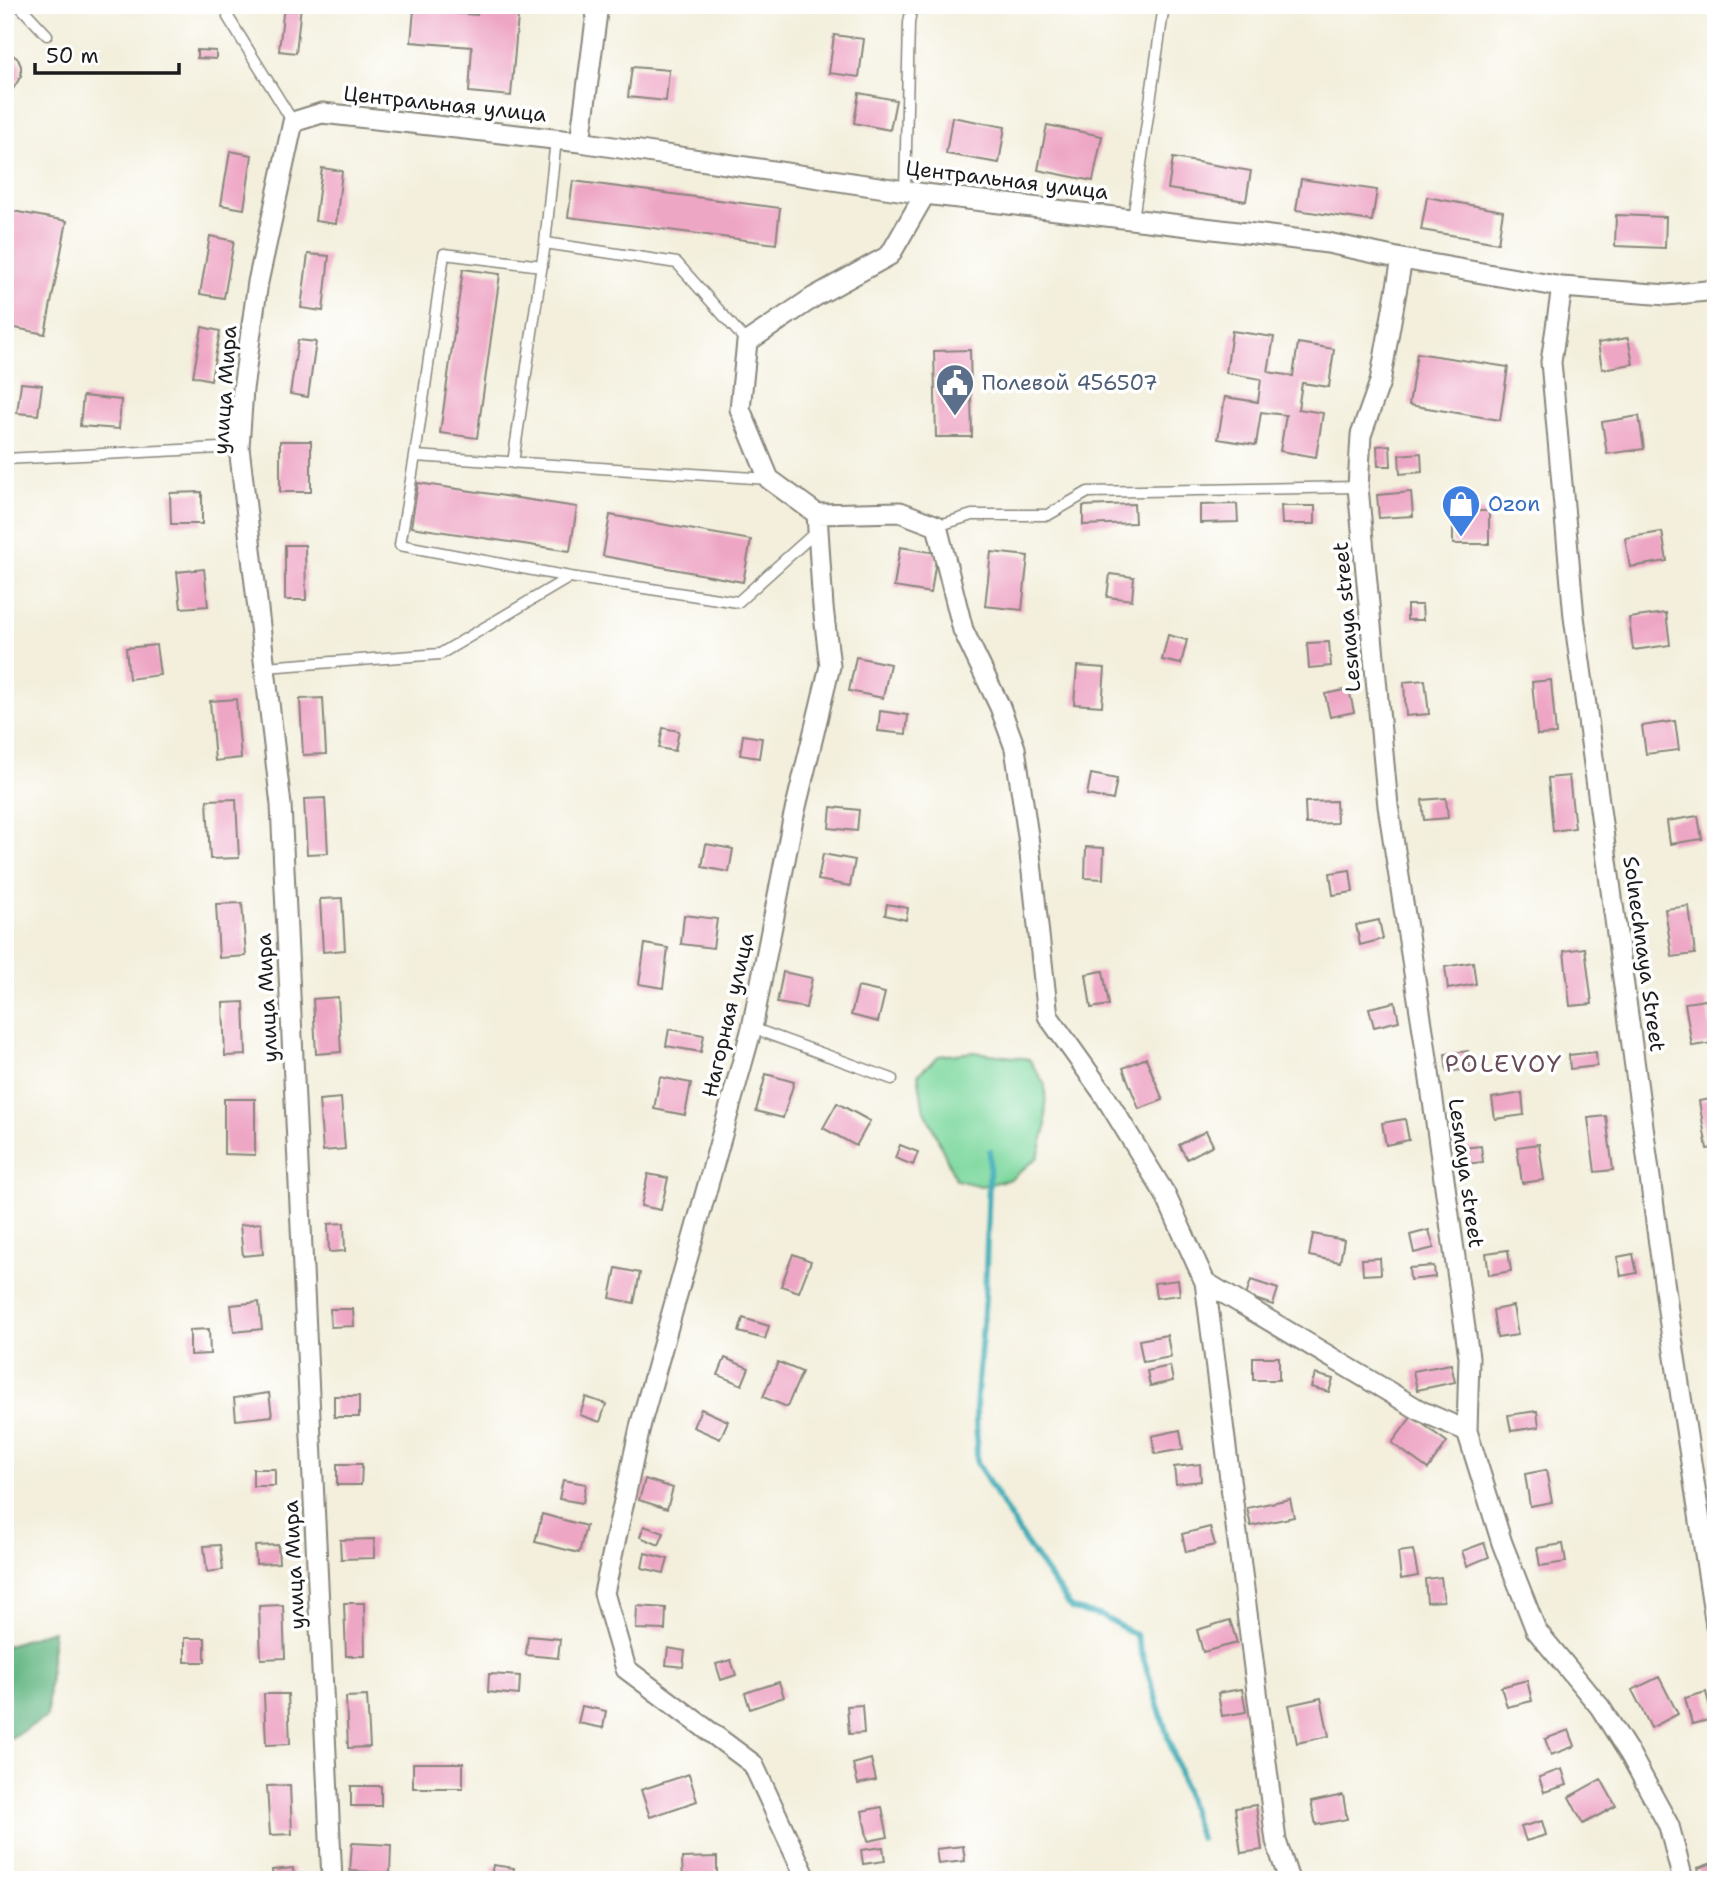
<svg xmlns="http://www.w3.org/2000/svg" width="1721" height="1885" font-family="'Shantell Sans',sans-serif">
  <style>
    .green { fill: #7dd89e; stroke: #4c7a5d; stroke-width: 2 }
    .forest { fill: #66b885; stroke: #416a50; stroke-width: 2 }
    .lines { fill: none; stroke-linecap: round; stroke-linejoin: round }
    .stream { stroke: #39aab5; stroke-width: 6 }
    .building { fill: #eea6c5 }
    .lane-casing { stroke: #88867c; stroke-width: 13 }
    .street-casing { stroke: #88867c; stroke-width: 23 }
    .lane { stroke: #fff; stroke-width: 10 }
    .street { stroke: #fff; stroke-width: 19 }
    .labels { text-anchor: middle; stroke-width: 7; stroke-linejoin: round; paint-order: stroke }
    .street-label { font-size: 21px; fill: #1c1c1c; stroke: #fff }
    .service-label { font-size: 21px; fill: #4e5e75; stroke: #fff; text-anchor: start }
    .shop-label { font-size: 21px; fill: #366cbe; stroke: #fff; text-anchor: start }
    .quarter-label { font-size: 24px; letter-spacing: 2px; fill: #664c57; stroke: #fff }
  </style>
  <rect width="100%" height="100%" fill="#fff"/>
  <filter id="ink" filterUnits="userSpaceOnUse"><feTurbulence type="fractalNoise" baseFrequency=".0143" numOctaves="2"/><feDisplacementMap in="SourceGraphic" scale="14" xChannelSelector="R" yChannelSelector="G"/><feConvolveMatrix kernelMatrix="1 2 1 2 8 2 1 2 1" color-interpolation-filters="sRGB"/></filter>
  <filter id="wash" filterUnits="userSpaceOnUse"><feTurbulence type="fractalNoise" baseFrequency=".00686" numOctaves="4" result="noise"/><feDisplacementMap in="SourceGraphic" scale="28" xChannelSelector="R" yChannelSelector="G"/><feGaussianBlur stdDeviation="1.57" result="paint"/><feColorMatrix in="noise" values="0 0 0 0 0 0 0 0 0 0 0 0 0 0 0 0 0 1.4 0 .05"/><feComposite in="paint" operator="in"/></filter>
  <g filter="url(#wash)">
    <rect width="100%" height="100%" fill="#f3efdc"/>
    <!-- green -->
    <path class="green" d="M974 1052 1029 1059 1045 1085 1046 1127 1038 1157 1011 1179 981 1186 956 1180 923 1106 918 1074 939 1056Z"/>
    <!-- forest -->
    <path class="forest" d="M53 1630 47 1717 5 1741V1646Z"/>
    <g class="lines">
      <!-- stream -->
      <path class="stream" d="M990 1151 985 1298 976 1407 977 1463 1025 1542 1072 1609 1102 1616 1136 1635 1200 1839"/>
    </g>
    <g id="blocks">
      <!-- building -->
      <path class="building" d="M284 5H301L296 53 279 51Z
        M478 5H519L511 96 469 92 472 47 411 42 414 10 477 15Z
        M834 35 864 39 859 77 829 73Z
        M5 49 18 59 21 66V76L13 89 5 93Z
        M197 50 216 51V59L197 58Z
        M632 67 669 70 666 101 628 97Z
        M859 93 896 100 890 130 854 123Z
        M952 117 1005 127 999 163 946 154Z
        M1047 125 1102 136 1093 181 1038 170Z
        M230 151 252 155 244 209 221 205Z
        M1173 158 1251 171 1246 201 1168 189Z
        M322 168 342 171 336 224 315 221Z
        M1301 179 1377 190 1372 221 1296 210Z
        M573 181 780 208 776 244 568 217Z
        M1427 197 1503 211 1498 243 1421 230Z
        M7 210 67 221 45 334 5 326Z
        M1616 215 1666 217 1665 248 1615 246Z
        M210 236 234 241 224 298 200 294Z
        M308 254 329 256 323 311 301 308Z
        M463 269 500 274 477 438 440 433Z
        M202 327 220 331 211 380 193 376Z
        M1232 331 1274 337 1268 372 1293 376 1298 343 1334 349 1329 387 1302 383 1298 409 1323 413 1316 457 1280 451 1286 415 1261 412 1256 445 1218 439 1225 397 1258 402 1261 379 1226 373Z
        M1628 338 1633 364 1602 369 1598 343Z
        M298 340 316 342 308 397 290 394Z
        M970 350 972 437H936L934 351Z
        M1417 353 1508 367 1500 420 1409 405Z
        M21 383 42 385 38 415 17 413Z
        M83 396 121 400 119 429 80 426Z
        M1639 416 1644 449 1607 454 1602 422Z
        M280 441H311V492H280Z
        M1390 445 1391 466H1378L1377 446Z
        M1421 453 1422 472 1400 474 1399 455Z
        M418 483 577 507 570 551 411 527Z
        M202 492V524H171L170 493Z
        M1411 492 1413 516 1379 518 1377 495Z
        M1134 504 1135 523 1083 525V506Z
        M1237 504 1238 522 1200 523V505Z
        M1281 506H1315V524H1282Z
        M1453 511H1489V544H1453Z
        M610 515 751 540 743 582 603 556Z
        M1662 532 1667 561 1630 567 1625 538Z
        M285 545H305L306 600H285Z
        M900 547 937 553 931 593 894 587Z
        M991 552 1028 556 1022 610 985 606Z
        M204 569 208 606 181 608 177 572Z
        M1110 574 1134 577 1132 600 1107 597Z
        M1407 605H1422L1423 620H1407Z
        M1666 613 1670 645 1633 650 1629 618Z
        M1168 635 1187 640 1181 664 1162 660Z
        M1329 642 1331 666 1309 668 1307 643Z
        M156 645 160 675 129 679 126 648Z
        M856 657 890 664 883 698 849 691Z
        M1077 666 1105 668 1102 706 1074 704Z
        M1425 680 1429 714 1406 716 1404 682Z
        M1551 680 1556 734 1537 735 1532 682Z
        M1349 689 1354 712 1330 717 1325 694Z
        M323 698 326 754 303 755 300 699Z
        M236 699 241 758 215 761 210 701Z
        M880 711 908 715 906 734 878 731Z
        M1675 721 1679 750 1646 754 1642 726Z
        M663 728 679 731 675 751 659 748Z
        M743 735 762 738 759 758 740 755Z
        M1091 774 1117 779 1113 800 1087 795Z
        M1569 776 1575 828 1553 831 1548 778Z
        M325 798 328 853 307 854 304 799Z
        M1446 798 1448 818 1424 820 1422 800Z
        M236 799 239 858 210 859 207 800Z
        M1336 801 1337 823 1306 824 1305 802Z
        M831 807 859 810 857 831 829 828Z
        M1698 816 1702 839 1670 844 1667 821Z
        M706 844 733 849 729 872 702 867Z
        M1086 847 1104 848 1103 879 1085 878Z
        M823 854 855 860 850 886 818 880Z
        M1350 870 1353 892 1333 895 1330 873Z
        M342 898 345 950 323 952 320 899Z
        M242 903 246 956 219 958 216 904Z
        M887 904 908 908 906 920 885 915Z
        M1689 906 1695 954 1672 957 1665 909Z
        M684 915 717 919 713 948 681 944Z
        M1379 920 1383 939 1360 945 1356 925Z
        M645 944 668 948 663 988 639 984Z
        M1585 948 1592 1004 1570 1006 1564 951Z
        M1473 962 1476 984 1448 989 1445 967Z
        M1103 971 1109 1005 1091 1008 1086 974Z
        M783 972 812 978 806 1008 777 1003Z
        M858 987 885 993 878 1022 851 1015Z
        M338 997 341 1052 316 1054 313 999Z
        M1706 1000 1713 1043 1692 1046 1685 1003Z
        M244 1002 246 1055 225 1056 223 1003Z
        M1395 1002 1399 1021 1374 1027 1369 1008Z
        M669 1029 704 1035 701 1052 666 1046Z
        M1468 1051 1470 1069 1447 1072 1445 1054Z
        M1596 1052 1597 1066 1570 1069 1569 1055Z
        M1146 1058 1163 1100 1139 1109 1123 1068Z
        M766 1074 794 1082 783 1118 756 1111Z
        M660 1077 691 1083 685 1115 654 1109Z
        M1522 1093 1524 1115 1495 1119 1492 1098Z
        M341 1098 345 1149 323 1151 319 1100Z
        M1716 1098V1148L1707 1149 1699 1101Z
        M224 1099H255V1155L224 1154Z
        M837 1103 870 1121 856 1146 823 1128Z
        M1606 1116 1613 1170 1595 1172 1588 1118Z
        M1405 1119 1409 1140 1386 1145 1382 1123Z
        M1206 1131 1213 1145 1187 1159 1179 1145Z
        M1539 1144 1544 1180 1522 1183 1517 1147Z
        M900 1145 918 1152 913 1165 895 1158Z
        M1481 1146 1483 1162 1464 1164 1462 1148Z
        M648 1174 668 1178 661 1210 641 1206Z
        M261 1223 263 1254 243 1256 240 1225Z
        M344 1223 345 1251 329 1252 328 1224Z
        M1429 1230 1434 1248 1414 1253 1410 1235Z
        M1313 1234 1344 1240 1340 1262 1309 1256Z
        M1508 1250 1511 1271 1489 1275 1486 1253Z
        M793 1254 811 1261 799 1292 781 1286Z
        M1633 1254 1637 1273 1621 1276 1617 1257Z
        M1380 1258 1381 1274 1363 1275 1362 1259Z
        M1434 1266 1435 1277 1410 1280 1409 1268Z
        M616 1268 640 1273 634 1303 610 1298Z
        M1178 1280 1180 1295 1156 1298 1154 1283Z
        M1251 1280 1278 1289 1273 1305 1246 1296Z
        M259 1302 262 1329 234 1332 231 1305Z
        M1513 1306 1518 1335 1497 1338 1493 1310Z
        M330 1309H353L354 1326 331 1327Z
        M743 1318 769 1326 765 1339 739 1332Z
        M209 1329 210 1354 190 1355V1330Z
        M1167 1335 1171 1357 1143 1362 1139 1340Z
        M1253 1357H1279V1380H1253Z
        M725 1358 749 1368 742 1385 718 1375Z
        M778 1362 802 1372 787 1407 763 1397Z
        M1451 1364 1455 1382 1417 1390 1413 1371Z
        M1170 1366 1173 1381 1150 1386 1147 1371Z
        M1315 1374 1333 1379 1329 1392 1311 1387Z
        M269 1393 272 1416 236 1420 234 1398Z
        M334 1396H359V1417H334Z
        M586 1397 606 1404 600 1422 580 1415Z
        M701 1409 728 1421 720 1439 693 1427Z
        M1537 1411 1539 1427 1511 1431 1508 1415Z
        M1412 1416 1447 1442 1428 1469 1392 1443Z
        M1180 1430 1183 1449 1155 1454 1152 1436Z
        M337 1464H362L361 1485H337Z
        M1200 1464 1201 1481 1176 1484 1174 1467Z
        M253 1469H275V1486H253Z
        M1546 1470 1552 1502 1530 1506 1525 1474Z
        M645 1479 673 1488 667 1509 639 1500Z
        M563 1480 586 1484 583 1503 559 1499Z
        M1290 1499 1294 1517 1251 1526 1247 1508Z
        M542 1514 586 1526 579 1553 535 1542Z
        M644 1526 664 1533 659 1545 640 1537Z
        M1210 1527 1215 1545 1186 1552 1182 1534Z
        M374 1539V1558L341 1559 340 1540Z
        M1484 1543 1489 1557 1467 1566 1462 1551Z
        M1563 1544 1566 1562 1540 1566 1537 1548Z
        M220 1545 223 1570 207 1572 204 1546Z
        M278 1545 279 1563 256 1564 255 1546Z
        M1413 1550 1418 1576 1401 1579 1398 1552Z
        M645 1553 668 1559 664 1573 642 1568Z
        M1441 1577 1444 1601 1427 1602 1425 1579Z
        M344 1603H364L365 1656H346Z
        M283 1605 285 1658 261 1659 259 1606Z
        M637 1606 666 1608 665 1630 636 1629Z
        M1230 1620 1237 1643 1203 1652 1197 1630Z
        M528 1636 560 1639 558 1658 526 1655Z
        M185 1638H205V1662H185Z
        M668 1648 685 1651 683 1667 666 1665Z
        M731 1660 736 1675 721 1680 716 1664Z
        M489 1674 520 1676 519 1695 488 1692Z
        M1659 1677 1678 1714 1651 1728 1632 1690Z
        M1527 1680 1532 1701 1507 1707 1501 1687Z
        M779 1682 784 1697 750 1709 745 1693Z
        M1242 1689 1246 1712 1222 1716 1218 1693Z
        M1706 1692 1713 1719 1692 1724 1685 1698Z
        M264 1694H288L290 1744 266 1745Z
        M367 1696 370 1747 348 1748 346 1697Z
        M1321 1698 1329 1736 1297 1743 1289 1705Z
        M862 1705 864 1733 849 1734 847 1706Z
        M582 1706 606 1711 603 1728 578 1723Z
        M1569 1730 1575 1746 1551 1755 1545 1739Z
        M871 1759 876 1780 858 1784 853 1764Z
        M413 1763H463V1788H413Z
        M1562 1769 1567 1785 1544 1792 1539 1777Z
        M689 1774 697 1801 650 1817 641 1790Z
        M1601 1779 1616 1806 1583 1824 1569 1797Z
        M290 1785 292 1834 270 1835 267 1786Z
        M351 1786H381V1806H351Z
        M1343 1795 1347 1819 1316 1825 1311 1802Z
        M1256 1805 1262 1850 1241 1853 1235 1808Z
        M882 1807 888 1837 868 1841 862 1811Z
        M1542 1821 1546 1835 1526 1841 1521 1827Z
        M352 1843 391 1845 390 1873 350 1871Z
        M963 1846 965 1861 938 1864 936 1849Z
        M883 1847 885 1861 863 1864 861 1850Z
        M717 1857V1880H683L682 1858Z
        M1716 1862V1880H1702L1698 1868Z
        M493 1865 514 1868 512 1880H490Z
        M293 1868 294 1880H273L272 1870Z"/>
    </g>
  </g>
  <g filter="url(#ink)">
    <use href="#blocks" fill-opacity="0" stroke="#88867c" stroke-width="2"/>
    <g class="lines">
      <!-- lane casing -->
      <g class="lane-casing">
        <path id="lane" d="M19 5 47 35
          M228 17 293 122
          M905 190 909 23 912 5
          M1133 219 1164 5
          M545 243 677 263 747 342
          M415 456 444 254 542 266
          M5 459 239 447
          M513 463 545 243 556 139
          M769 479 415 456 400 545 570 577 738 602 818 530
          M937 526 972 515H1048L1088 492 1358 487
          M265 667 440 654 570 577
          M752 1028 892 1079"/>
      </g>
      <!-- street casing -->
      <g class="street-casing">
        <path id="street" d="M580 142 598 5
          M1402 259 1380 382 1361 435 1358 487 1388 806 1424 1037 1469 1357 1467 1431 1502 1543 1536 1630 1600 1707 1631 1756 1669 1826 1683 1880
          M1562 287 1551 362 1574 617 1669 1318 1716 1626
          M817 514 900 512 937 526 963 630 1000 707 1015 748 1028 836 1048 1016 1103 1093 1165 1194 1205 1282 1276 1841 1289 1880
          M1205 1282 1421 1411 1467 1431
          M332 1880 281 805 239 447 243 389 258 282 293 122 322 113 580 142 925 194 1328 243 1402 259 1562 287 1667 295 1716 290
          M807 1880 753 1764 626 1669 604 1593 641 1423 752 1028 793 819 830 666 823 607 817 514 769 479 740 409 747 342 814 297 890 255 925 194"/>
      </g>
      <!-- lane -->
      <use href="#lane" class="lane"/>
      <!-- street -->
      <use href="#street" class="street"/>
    </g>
  </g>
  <!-- icons -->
  <defs>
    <g id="civic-pin" transform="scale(2.0125)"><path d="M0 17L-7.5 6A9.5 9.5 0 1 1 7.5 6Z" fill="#5c6f8a" stroke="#fff"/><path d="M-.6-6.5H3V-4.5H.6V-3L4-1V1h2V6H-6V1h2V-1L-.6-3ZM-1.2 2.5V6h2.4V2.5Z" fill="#fff"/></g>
    <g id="shop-pin" transform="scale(2.0125)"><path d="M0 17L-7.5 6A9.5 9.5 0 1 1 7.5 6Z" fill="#3f7fe0" stroke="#fff"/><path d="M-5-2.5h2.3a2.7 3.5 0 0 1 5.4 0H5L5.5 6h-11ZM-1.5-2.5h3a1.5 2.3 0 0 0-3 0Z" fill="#fff"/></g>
  </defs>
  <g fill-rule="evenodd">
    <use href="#civic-pin" x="955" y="383"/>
    <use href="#shop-pin" x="1461" y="504"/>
  </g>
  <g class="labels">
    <!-- street labels -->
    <g class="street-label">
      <text transform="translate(445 104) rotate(6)" y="7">Центральная улица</text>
      <text transform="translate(1007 180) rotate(7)" y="7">Центральная улица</text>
      <text transform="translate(225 390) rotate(-86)" y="7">улица Мира</text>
      <text transform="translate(1347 617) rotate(-95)" y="7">Lesnaya street</text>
      <text transform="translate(1644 954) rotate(82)" y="7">Solnechnaya Street</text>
      <text transform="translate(267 998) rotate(-93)" y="7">улица Мира</text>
      <text transform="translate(728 1015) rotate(-77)" y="7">Нагорная улица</text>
      <text transform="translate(1466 1173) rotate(82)" y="7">Lesnaya street</text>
      <text transform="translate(294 1565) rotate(-93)" y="7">улица Мира</text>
    </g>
    <!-- service labels -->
    <g class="service-label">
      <text x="982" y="390">Полевой 456507</text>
    </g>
    <!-- shop labels -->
    <g class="shop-label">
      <text x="1488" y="511">Ozon</text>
    </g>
    <!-- quarter labels -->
    <g class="quarter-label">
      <text x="1504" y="1072">POLEVOY</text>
    </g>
  </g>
  <!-- margin -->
  <rect width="1721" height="1885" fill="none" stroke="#fff" stroke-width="28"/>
  <!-- scale -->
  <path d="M35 63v10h144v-10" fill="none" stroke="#1c1c1c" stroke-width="3.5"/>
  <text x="46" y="63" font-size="21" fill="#1c1c1c" stroke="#ffffff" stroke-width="5" paint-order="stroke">50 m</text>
</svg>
